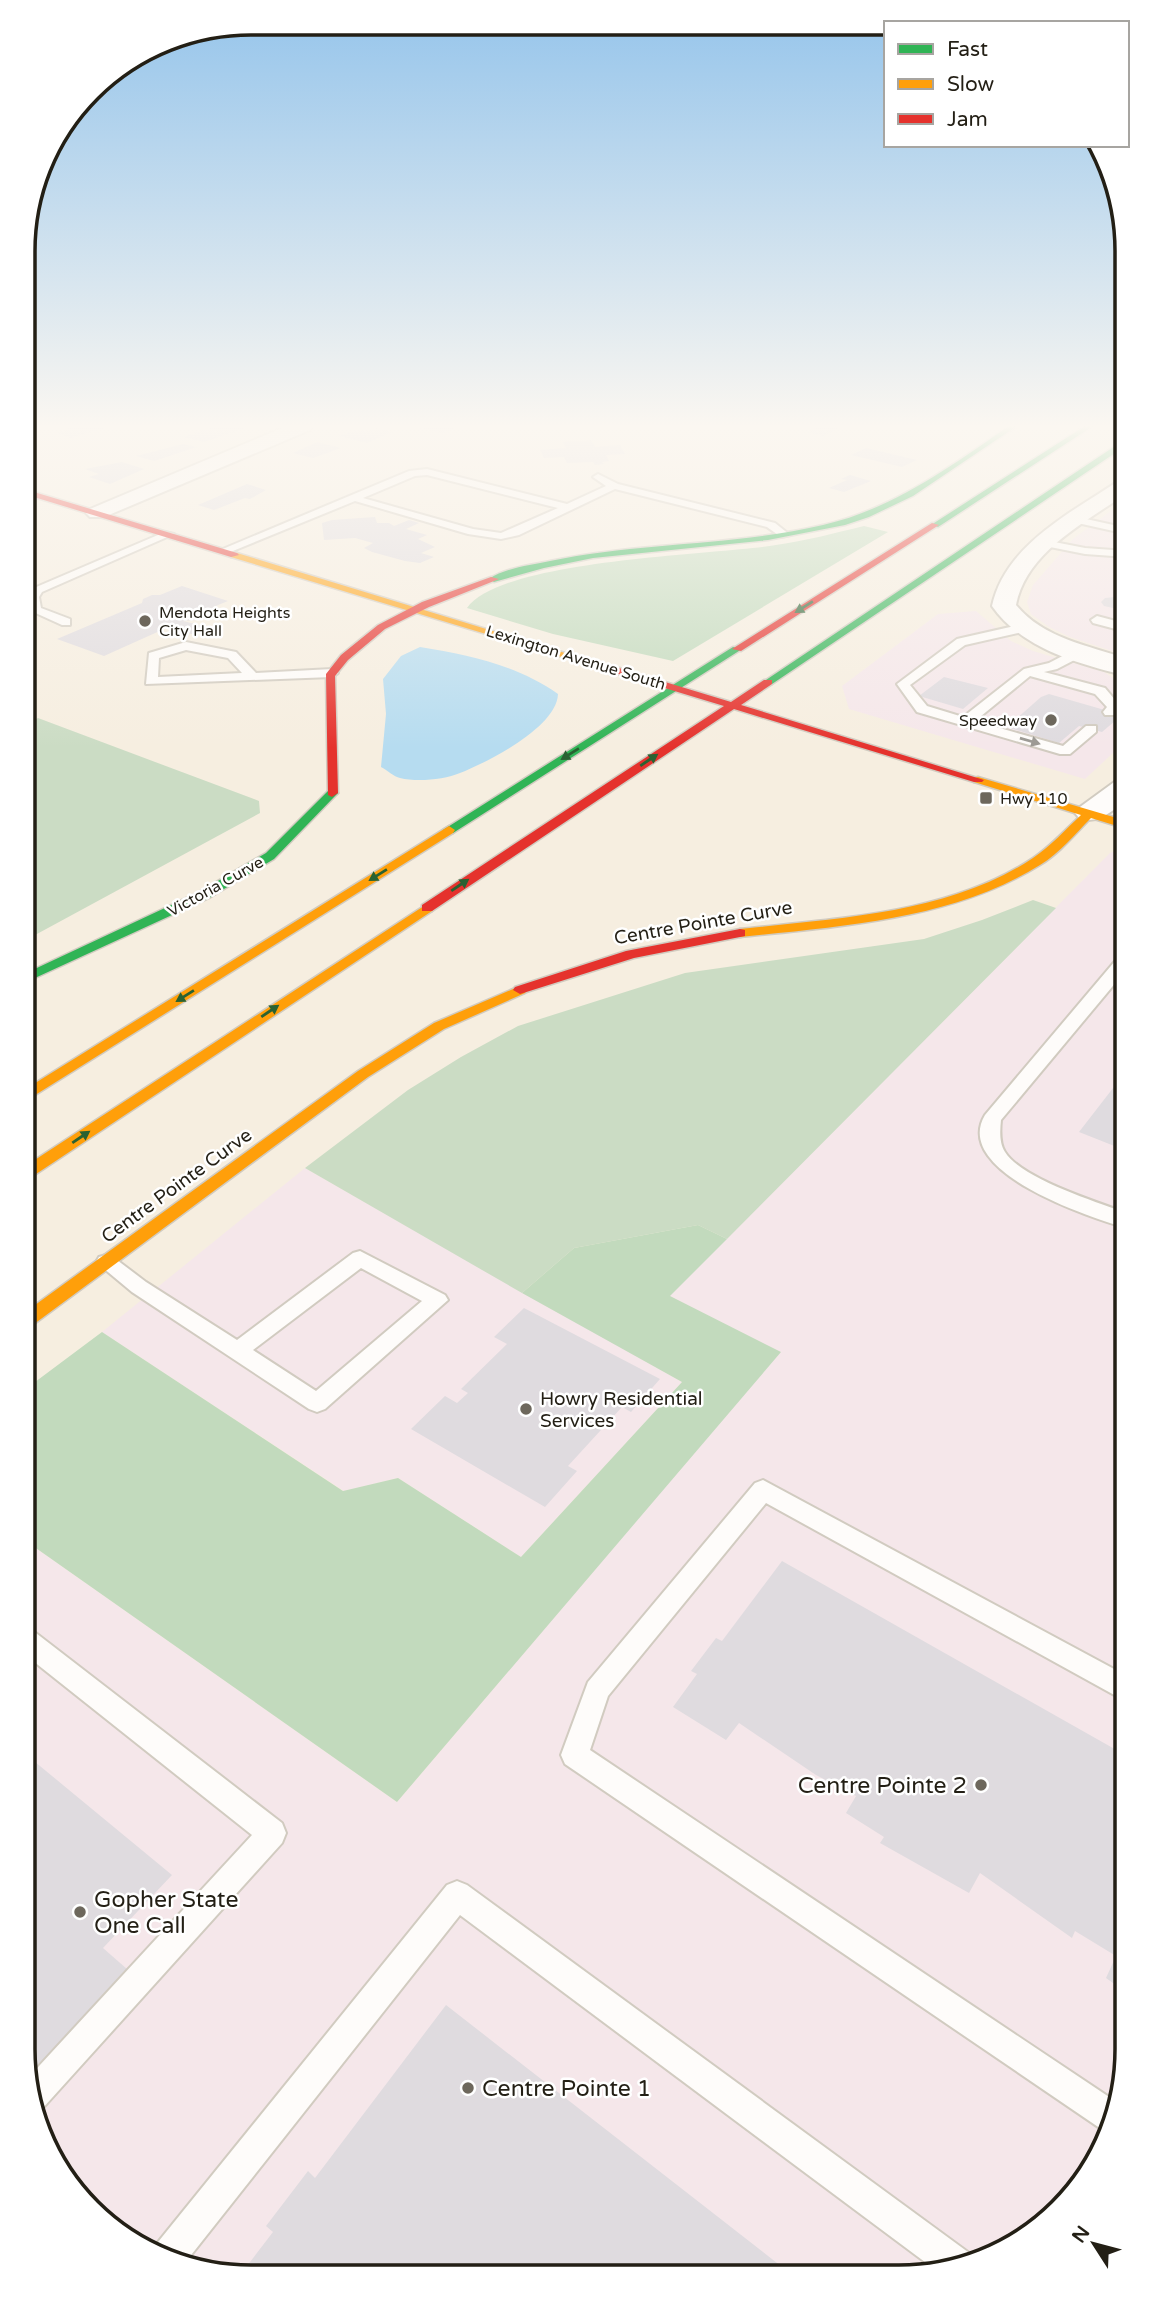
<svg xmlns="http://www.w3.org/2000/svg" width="1150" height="2300" font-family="'Varela Round',sans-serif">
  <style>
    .commercial { fill: #f5e7ea }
    .green { fill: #cbdcc4 }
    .forest { fill: #c2dabd }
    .water { fill: #b6dcf0 }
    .building { fill: #dfdbdf }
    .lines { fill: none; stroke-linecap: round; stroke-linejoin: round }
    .lane-casing { stroke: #d1cbc0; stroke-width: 4 }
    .street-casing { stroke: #d1cbc0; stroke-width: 4 }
    .fast-casing { stroke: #d1cbc0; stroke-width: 3 }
    .slow-casing { stroke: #d1cbc0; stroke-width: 3 }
    .jam-casing { stroke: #d1cbc0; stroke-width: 3 }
    .lane { fill: #fefcfa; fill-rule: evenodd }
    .street { fill: #fefcfa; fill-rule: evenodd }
    .fast { fill: #30b455; fill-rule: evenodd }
    .slow { fill: #ff9f0a; fill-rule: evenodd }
    .jam { fill: #e5322d; fill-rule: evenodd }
    .oneway { fill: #296232 }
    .oneway2 { fill: #9b9993 }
    .poi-dot { fill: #6d675c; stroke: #fff; stroke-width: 2.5 }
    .labels { text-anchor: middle; stroke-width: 5; stroke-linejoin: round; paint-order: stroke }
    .far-poi-label { font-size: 16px; fill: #231f15; stroke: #fff; text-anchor: start }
    .far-street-label { font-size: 16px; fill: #231f15; stroke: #fff }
    .street-label { font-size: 19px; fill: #231f15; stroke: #fff }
    .poi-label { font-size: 19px; fill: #231f15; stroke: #fff; text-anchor: start }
    .near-poi-label { font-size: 23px; fill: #231f15; stroke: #fff; text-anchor: start }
    .rim { fill: none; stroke: #231f15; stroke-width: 3.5 }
  </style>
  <rect width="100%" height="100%" fill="#f6eee0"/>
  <!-- commercial -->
  <path class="commercial" d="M1127 499V656L1070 637 1049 627 1031 614 1027 602 1033 585 1073 539Z
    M976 611 1011 641 1033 651 1104 672 1127 687V740L1085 779 849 709 842 686 938 614Z
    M1124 848 1127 849V2064L1110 2136 1080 2188 1026 2239 972 2265 899 2277 221 2275 150 2254 101 2221 35 2122 23 2049V1539L397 1802 780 1352 669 1296 1110 853Z
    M305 1168 682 1382 521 1557 398 1478 344 1491 102 1332Z"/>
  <!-- green -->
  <path class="green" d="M38 718 259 801 260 813 24 941V726Z
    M1033 900 1056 908 727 1239 698 1225 574 1248 522 1293 305 1168 408 1090 461 1057 518 1026 685 973 924 939 982 920Z"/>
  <!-- forest -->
  <path class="forest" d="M864 526 888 532 673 661 553 634 467 608C501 559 715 555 776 545 805 541 835 533 864 526Z
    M698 1225 727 1239 670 1296 781 1352 397 1802 23 1539V1391L102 1332 343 1491 398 1478 521 1557 682 1382 522 1293 574 1248Z"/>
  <!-- water -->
  <path class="water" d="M420 647C470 655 516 665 558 694 557 727 488 762 460 773 444 780 416 782 400 778 394 777 387 770 381 767L386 714 383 679 401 656Z"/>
  <!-- building -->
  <path class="building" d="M73 426H96L104 428 71 438 57 433Z
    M215 426H244L249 427 204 442 184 437Z
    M424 426H461L442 433 419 428Z
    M819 426H824L838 428 824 436 807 432Z
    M376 428 393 432 367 443 339 436 354 431H368Z
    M591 440 595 447 620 445 625 454 606 455 609 461 602 462 604 464 595 465 593 462 567 463 564 457 544 458 540 450 566 448 563 442Z
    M317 442 341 448 313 458 293 453Z
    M183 444 197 447 154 461 136 456Z
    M866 448 917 460 902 467 851 455Z
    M122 462 144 469 110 484 89 477 99 474 85 469Z
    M850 475 871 481 844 492 829 488 847 480 841 479Z
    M247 484 266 490 250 499 245 498 214 510 198 505Z
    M375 517 377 523H389L394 526 409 520 419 523 406 529 427 535 418 539 435 547 421 553 434 557 420 563 405 561 372 552 364 548 373 543 355 538 324 540 322 523 332 520Z
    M182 586 228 601 213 607V614L197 620 183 621 207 627 201 633 191 634 177 629V626L173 625 104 656 57 639 142 603 143 599 152 595H160Z
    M1127 587V611L1104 606 1101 602 1105 598 1115 597Z
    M944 677 988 688 963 709 919 696Z
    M1049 694 1122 715 1102 732 1079 726 1059 743 1007 727 1041 697Z
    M1127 1070V1151L1079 1132Z
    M524 1308 660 1379 631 1412 622 1407 568 1466 577 1471 545 1507 411 1429 445 1396 457 1403 468 1393 461 1389 507 1344 494 1337Z
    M782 1561 1127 1756V1993L1106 1978 1116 1956 1075 1931 1072 1938 980 1873 969 1893 880 1843 884 1837 846 1813 856 1796 816 1775 739 1723 726 1740 673 1707 697 1674 691 1671 716 1638 722 1641Z
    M23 1752 172 1875 103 1948 127 1969 28 2079 23 2049Z
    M446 2005 795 2277 240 2275 273 2232 266 2226 308 2171 315 2178Z"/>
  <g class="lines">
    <!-- lane casing -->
    <g class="lane-casing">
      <path id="lane" d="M427 469 567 504 606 486 593 477 598 474 618 484 775 523 790 535 781 537 767 527 615 489 519 535 501 539 468 534 355 501 228 553 218 551 409 471ZM427 475 558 508 501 533 473 529 363 498 415 476Z
        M1077 517 1127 528V534L1073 522V518Z
        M165 532 174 534 42 592 39 597 41 608 70 619V625H62L29 610 27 597 34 588Z
        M1044 540 1085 548 1127 551V557L1085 554 1040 545V541Z
        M1097 616 1127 624V632L1093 623 1091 620Z
        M1023 624 1027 625V631L965 645 910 685 927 706 963 717 1024 669 1049 663 1076 649H1084V655L1057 669 1044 672 1105 688 1121 707 1115 715H1105L1103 712 1107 707 1095 694 1030 676 975 721 1063 746 1086 726H1096V732L1070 754H1060L917 712 897 684 957 639Z
        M186 642 236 652 256 673 332 669 338 673 332 677 146 684 149 653ZM186 650 228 658 242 673 158 677 159 658Z
        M1127 953V969L1001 1120C1000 1130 999 1143 1005 1152 1022 1179 1097 1202 1127 1213V1228C1091 1218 951 1172 985 1115L1121 954Z
        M360 1251 445 1295 448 1300 325 1409 317 1412 309 1409 132 1292 96 1262 99 1257 106 1255 113 1257 146 1282 237 1340 353 1253ZM361 1268 422 1301 316 1391 253 1350Z
        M763 1480 1127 1676V1702L766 1503 608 1696 590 1750 1118 2103 1110 2135 565 1764 561 1755 588 1682 755 1483Z
        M23 1627 32 1630 282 1823 286 1833 282 1843 42 2109 33 2113 28 2078 252 1835 23 1653Z
        M457 1881 467 1885 972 2255 976 2263 937 2271 460 1915 184 2264 151 2254 154 2247 447 1885Z"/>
    </g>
    <!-- street casing -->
    <g class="street-casing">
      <path id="street" d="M287 426H312L310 430 104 517H90L86 513 90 509Z
        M1127 478V493C1086 522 1026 552 1016 605 1044 639 1088 645 1127 659V676C1079 664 1022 649 992 606 1005 545 1072 512 1120 480Z
        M1127 777V799C1112 811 1100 824 1080 819L1075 813 1080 807 1117 780Z"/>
    </g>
    <!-- fast casing -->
    <g class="fast-casing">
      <path id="fast" d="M1009 426H1017L913 496 869 517 845 525 768 540 593 558 544 568 494 582 489 579C505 568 531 565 550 561 640 542 734 546 823 525 893 509 951 466 1009 426Z
        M1085 426H1093L938 527 931 525Z
        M1124 440H1127V445L772 684 763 682Z
        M733 647 742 649 453 833H445L443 830Z
        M332 789 338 793 336 795 274 859 209 898 24 983V974L199 892 266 853 328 791Z"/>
    </g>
    <!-- slow casing -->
    <g class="slow-casing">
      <path id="slow" d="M231 553H237L624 671 615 673 231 557Z
        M978 777 1127 821V829L1091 818C1075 834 1060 853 1040 865 951 920 841 926 740 937L733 933 740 929C838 918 949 914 1033 858 1051 846 1065 830 1081 815L974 782V778Z
        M449 826 455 830 453 833 24 1102V1090Z
        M427 904 434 908 432 911 30 1178 24 1179V1167Z
        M520 986 525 987 527 990 525 993 444 1029 368 1077 30 1327 24 1328V1313L358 1071 434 1023Z"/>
    </g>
    <!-- jam casing -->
    <g class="jam-casing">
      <path id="jam" d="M24 489 237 553 239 555 231 557 24 494Z
        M932 523 939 525 741 651 732 649Z
        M491 577 499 579 429 607 385 629 348 660 335 676 338 793 332 797 328 795 326 674 341 655 378 625 422 602Z
        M619 668 731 702 764 680H772V684L741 705 984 780 982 782H974L734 709 432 911H422V905L724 706 615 673 614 671Z
        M740 929 745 930V936L634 958 520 994 513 990 515 987 626 951Z"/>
    </g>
    <!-- lane -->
    <use href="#lane" class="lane"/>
    <!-- street -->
    <use href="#street" class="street"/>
    <!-- fast -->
    <use href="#fast" class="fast"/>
    <!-- slow -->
    <use href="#slow" class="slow"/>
    <!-- jam -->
    <use href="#jam" class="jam"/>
  </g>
  <!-- one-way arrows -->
  <defs><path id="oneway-solid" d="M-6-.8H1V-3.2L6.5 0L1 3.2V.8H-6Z" transform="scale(1.75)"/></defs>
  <g class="oneway">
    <use href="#oneway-solid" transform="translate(804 607) rotate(148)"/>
    <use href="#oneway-solid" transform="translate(570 754) rotate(148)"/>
    <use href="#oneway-solid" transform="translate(649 760) rotate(-34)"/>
    <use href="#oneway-solid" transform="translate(378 875) rotate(148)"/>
    <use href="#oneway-solid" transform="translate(460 885) rotate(-34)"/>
    <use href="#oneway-solid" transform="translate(185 996) rotate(148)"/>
    <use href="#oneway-solid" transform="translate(270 1011) rotate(-34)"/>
    <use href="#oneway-solid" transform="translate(81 1137) rotate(-34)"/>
  </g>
  <use class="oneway2" href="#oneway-solid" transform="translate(1030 741) rotate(16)"/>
  <!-- sky -->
  <linearGradient id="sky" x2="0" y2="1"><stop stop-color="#94c4eb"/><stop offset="0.57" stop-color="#fbf7f1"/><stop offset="1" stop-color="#fbf7f1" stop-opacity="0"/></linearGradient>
  <rect width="1150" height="748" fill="url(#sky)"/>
  <!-- markers -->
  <g class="poi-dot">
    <circle cx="145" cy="621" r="7"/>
    <circle cx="1051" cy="720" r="7"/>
    <rect x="979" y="791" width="14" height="14" rx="3.5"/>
    <circle cx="526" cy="1409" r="7"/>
    <circle cx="981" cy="1785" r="7"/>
    <circle cx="80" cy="1912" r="7"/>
    <circle cx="468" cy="2088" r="7"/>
  </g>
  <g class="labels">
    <!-- far-poi labels -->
    <g class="far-poi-label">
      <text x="159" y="618">Mendota Heights<tspan x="159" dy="18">City Hall</tspan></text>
      <text x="1037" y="726" text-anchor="end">Speedway</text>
      <text x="1000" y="804">Hwy 110</text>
    </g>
    <!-- far-street labels -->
    <g class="far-street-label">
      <text transform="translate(576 657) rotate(17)" y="6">Lexington Avenue South</text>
      <text transform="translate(215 886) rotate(-29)" y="6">Victoria Curve</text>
    </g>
    <!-- street labels -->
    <g class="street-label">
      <text transform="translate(703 922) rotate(-10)" y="7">Centre Pointe Curve</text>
      <text transform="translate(176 1185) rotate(-36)" y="7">Centre Pointe Curve</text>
    </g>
    <!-- poi labels -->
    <g class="poi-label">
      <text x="540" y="1405">Howry Residential<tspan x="540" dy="22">Services</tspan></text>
    </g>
    <!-- near-poi labels -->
    <g class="near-poi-label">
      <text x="967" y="1793" text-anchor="end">Centre Pointe 2</text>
      <text x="94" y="1907">Gopher State<tspan x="94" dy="26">One Call</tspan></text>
      <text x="482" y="2096">Centre Pointe 1</text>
    </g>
  </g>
  <!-- crop -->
  <path d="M0 0H1150V2300H0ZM251 35H899A216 216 0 0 1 1115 251V2049A216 216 0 0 1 899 2265H251A216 216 0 0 1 35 2049V251A216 216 0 0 1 251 35Z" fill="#fff" fill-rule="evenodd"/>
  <path class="rim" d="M251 35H899A216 216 0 0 1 1115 251V2049A216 216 0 0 1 899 2265H251A216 216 0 0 1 35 2049V251A216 216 0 0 1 251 35Z"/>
  <!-- legend -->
  <rect x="884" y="21" width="245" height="126" fill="#ffffff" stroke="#a7a5a1" stroke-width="2"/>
  <rect x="898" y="44" width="35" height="10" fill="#30b455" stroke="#a7a5a1" stroke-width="2"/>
  <text x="947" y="56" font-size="21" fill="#231f15">Fast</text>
  <rect x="898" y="79" width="35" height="10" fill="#ff9f0a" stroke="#a7a5a1" stroke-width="2"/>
  <text x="947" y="91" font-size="21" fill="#231f15">Slow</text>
  <rect x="898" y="114" width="35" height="10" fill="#e5322d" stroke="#a7a5a1" stroke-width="2"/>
  <text x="947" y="126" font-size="21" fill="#231f15">Jam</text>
  <!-- north arrow -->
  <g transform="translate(1094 2244) rotate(306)" stroke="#ffffff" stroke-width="5" paint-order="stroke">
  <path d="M0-5L12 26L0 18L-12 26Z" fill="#231f15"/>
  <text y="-10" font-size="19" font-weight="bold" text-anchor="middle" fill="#231f15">N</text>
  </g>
</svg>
